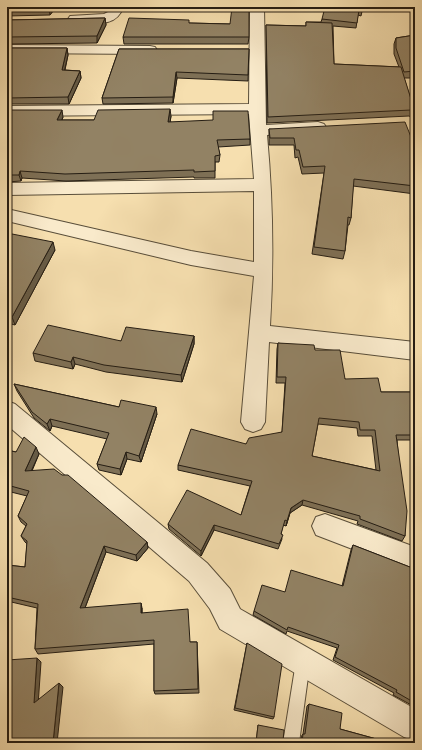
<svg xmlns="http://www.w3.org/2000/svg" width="422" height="750" font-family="Alegreya,serif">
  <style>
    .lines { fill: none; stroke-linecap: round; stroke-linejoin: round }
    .lane-casing { stroke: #594e3a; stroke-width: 2 }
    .street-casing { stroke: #594e3a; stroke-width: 2 }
    .lane { fill: #f9eacb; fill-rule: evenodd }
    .street { fill: #f9eacb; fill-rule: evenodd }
    .wall { fill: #7e7056; stroke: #251d13; fill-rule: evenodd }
    .shaded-wall { fill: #665b46; stroke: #251d13 }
    .building { fill: #928264; stroke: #251d13; fill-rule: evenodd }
  </style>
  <rect width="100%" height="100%" fill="#f6dfaf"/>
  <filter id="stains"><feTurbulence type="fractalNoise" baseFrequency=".005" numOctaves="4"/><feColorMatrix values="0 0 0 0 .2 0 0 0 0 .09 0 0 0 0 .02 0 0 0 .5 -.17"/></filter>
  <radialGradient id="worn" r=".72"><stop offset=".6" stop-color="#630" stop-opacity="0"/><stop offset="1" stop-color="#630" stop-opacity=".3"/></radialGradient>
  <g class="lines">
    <!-- lane casing -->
    <g class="lane-casing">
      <path id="lane" d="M303 655 308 657 310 662 299 743H283L296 662 298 657Z"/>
    </g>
    <!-- street casing -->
    <g class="street-casing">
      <path id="street" d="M109 7H123C117 28 93 23 75 23L70 22 68 19 70 16 104 14 108 12Z
        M250 7H264L266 125 318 122 324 124 326 127 324 130 318 132 267 135C273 200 274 261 270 326L415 342V360L269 342 265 422 261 429 253 432 245 429 241 422 254 276 191 265 7 221V209L191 251 254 262V191L7 195V183L254 179 249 114 7 116V106L249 104Z
        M7 45 150 46 155 47 157 50 155 53 150 54 7 53Z
        M7 401 15 404 207 563 230 589 240 609 415 709V741L404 737 220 629 210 609 189 581 7 425Z
        M325 514 415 547V573L316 535 312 526 316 517Z"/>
    </g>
    <!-- lane -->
    <use href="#lane" class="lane"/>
    <!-- street -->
    <use href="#street" class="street"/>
  </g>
  <!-- wall -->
  <path class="wall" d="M7 7H56L50 15 7 16Z
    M156 7H168L167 9Z
    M363 7 361 16 358 15 356 28 333 26 334 64 399 67 394 54V44L396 38 415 35V78H404L415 112 413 118 409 116 267 123 266 25 306 26V22H321L322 19Z
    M105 18 106 25 97 43 7 44V20Z
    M189 23 230 24 249 37 248 44H124L123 37Z
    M7 48H67L68 55 65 70 80 71 81 78 69 104H7Z
    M119 49H249L248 81 177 78 173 103 103 104 102 98Z
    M7 110 63 117 62 120H94L171 116 170 122 250 139V145L218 147 220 155 219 162H215V178H194V177L66 181 22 178 21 181 7 182Z
    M269 129 415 147V194L353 186 351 218 349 225H348L345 251 343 259 312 254 324 173 302 174 298 157 295 158 294 145H269Z
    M7 233 55 250 15 325 7 323Z
    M194 336V344L182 382 106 372 75 364 73 369 35 361 33 353 121 341Z
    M278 343 315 350 345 379 381 392H415V440H397L405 536 402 541 357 524 358 521 302 505 290 513 286 526 283 525 281 534 282 539 278 549 214 530 201 556 169 529 168 524 241 515 250 486 178 470V465L246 444 282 432 285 383H276L277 349ZM318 424 357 428 358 436H372L376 470 312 456Z
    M14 384 119 407 157 414 141 462 127 459 121 475 99 470 97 464 107 439 52 426 50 431 34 418 17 391Z
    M7 450 16 452 39 454 32 471 147 542 148 548 137 561 106 552 85 608H142V613L190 642H197L199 693 155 694 154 691V644L38 654 35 649 37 608 7 601V565L25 567 27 544 25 542 21 536 26 526 21 522 18 516 27 496 7 491Z
    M353 545 415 569V707L393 695 394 693 333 660 337 648 287 631 286 634 253 615 254 611 285 592 342 586 351 550Z
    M247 643 274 717 273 719 234 710Z
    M309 704 340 729 391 743H256L258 725 283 741 284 743H300L302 735 303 734 307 706Z"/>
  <!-- shaded-wall -->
  <path class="shaded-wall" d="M50 7H56L50 15 49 8Z
    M105 18 106 25 97 43V36Z
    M67 48 68 55 63 77 62 70Z
    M80 71 81 78 69 104 68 97Z
    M176 72 177 78 173 103V97Z
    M170 109 171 116 169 129 168 122Z
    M62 110 63 117 59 126 57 120Z
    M20 171 22 178 21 181 19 175Z
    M53 242 55 250 15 325 12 317Z
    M194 336V344L182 382 181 375Z
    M73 357 75 364 73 369 71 362Z
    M156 407 157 414 141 462 139 456Z
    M50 419 52 426 50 431 47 424Z
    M36 447 39 454 28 478 25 471Z
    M126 452 127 459 121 475 120 469Z
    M303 500 302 505 290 513 286 526 291 508Z
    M214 525V530L201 556V551Z
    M147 542 148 548 137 561 136 555Z
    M104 546 106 552 83 613 80 608Z
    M141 603 142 608V618L141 613Z
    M37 658 41 662 38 706 34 703Z
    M59 683 63 687 57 743H53Z"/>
  <!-- building -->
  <path class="building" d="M7 7H50L49 8 7 10Z
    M232 7H249V37H123L129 18 189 20V23L230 24Z
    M325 7H363L362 10H359L357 23 322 19Z
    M105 18 97 36 7 37V20Z
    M306 22 332 23 334 64 401 67 415 112 411 110 268 117 266 25 306 26Z
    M415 35V71L404 72 396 48V38Z
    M7 48H67L62 70 80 71 68 97 7 98Z
    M119 49H249L248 75 176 72 173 97 102 98Z
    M170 109 168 122 213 120V111H248L250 139 217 140 220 155 215 156V171L194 172V170L65 174 20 171 19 175H7V110H62L57 120H94L98 110Z
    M405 122 415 147V186L354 179 351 218 348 217 345 251 314 247 325 166 303 167 299 150H296L294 138H270L269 129Z
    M7 233 53 242 12 317 7 316Z
    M48 325 121 341 126 327 194 336 181 375 104 365 73 357 71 362 33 353Z
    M278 343 314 345 315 350H340L345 379 378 378 381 392H415V435H396L407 511 405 536 360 519V516L303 500 291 508 287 521 285 520 281 534 283 535 279 544 214 525 201 551 168 524 187 490 241 515 252 481 178 465 191 429 246 444 249 438 282 432 286 377H277ZM319 418 359 422 360 430H375L380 471 312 456Z
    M14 384 119 407 121 400 156 407 139 456 126 452 120 469 97 464 109 433 50 419 47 424 32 412Z
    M24 437 36 447 25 471 54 469 62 475H68L147 542 136 555 104 546 80 608 141 603V613L188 609 190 642H197L198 689 154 691V640L35 649 38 604 7 597V565L25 567 27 541 21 536 27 524 18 516 29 491 7 485V450L16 452Z
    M353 545 415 569V703L396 692 397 690 335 657 339 645 288 627 287 630 254 611 262 585 285 592 291 570 343 586Z
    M247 643 282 664 274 717 235 708Z
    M37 658 34 703 59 683 53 743H7V660Z
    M309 704 342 713 340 729 391 743H256L258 725 284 730 283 741 284 743 302 742 303 734H305Z"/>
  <!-- margin -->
  <rect width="422" height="750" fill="none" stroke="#f6dfaf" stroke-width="24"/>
  <rect x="8" y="8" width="406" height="734" fill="none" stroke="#251d13" stroke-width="2"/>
  <rect x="12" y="12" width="398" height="726" fill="none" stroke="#251d13"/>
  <rect width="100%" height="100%" filter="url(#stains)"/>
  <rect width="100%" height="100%" fill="url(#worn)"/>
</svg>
